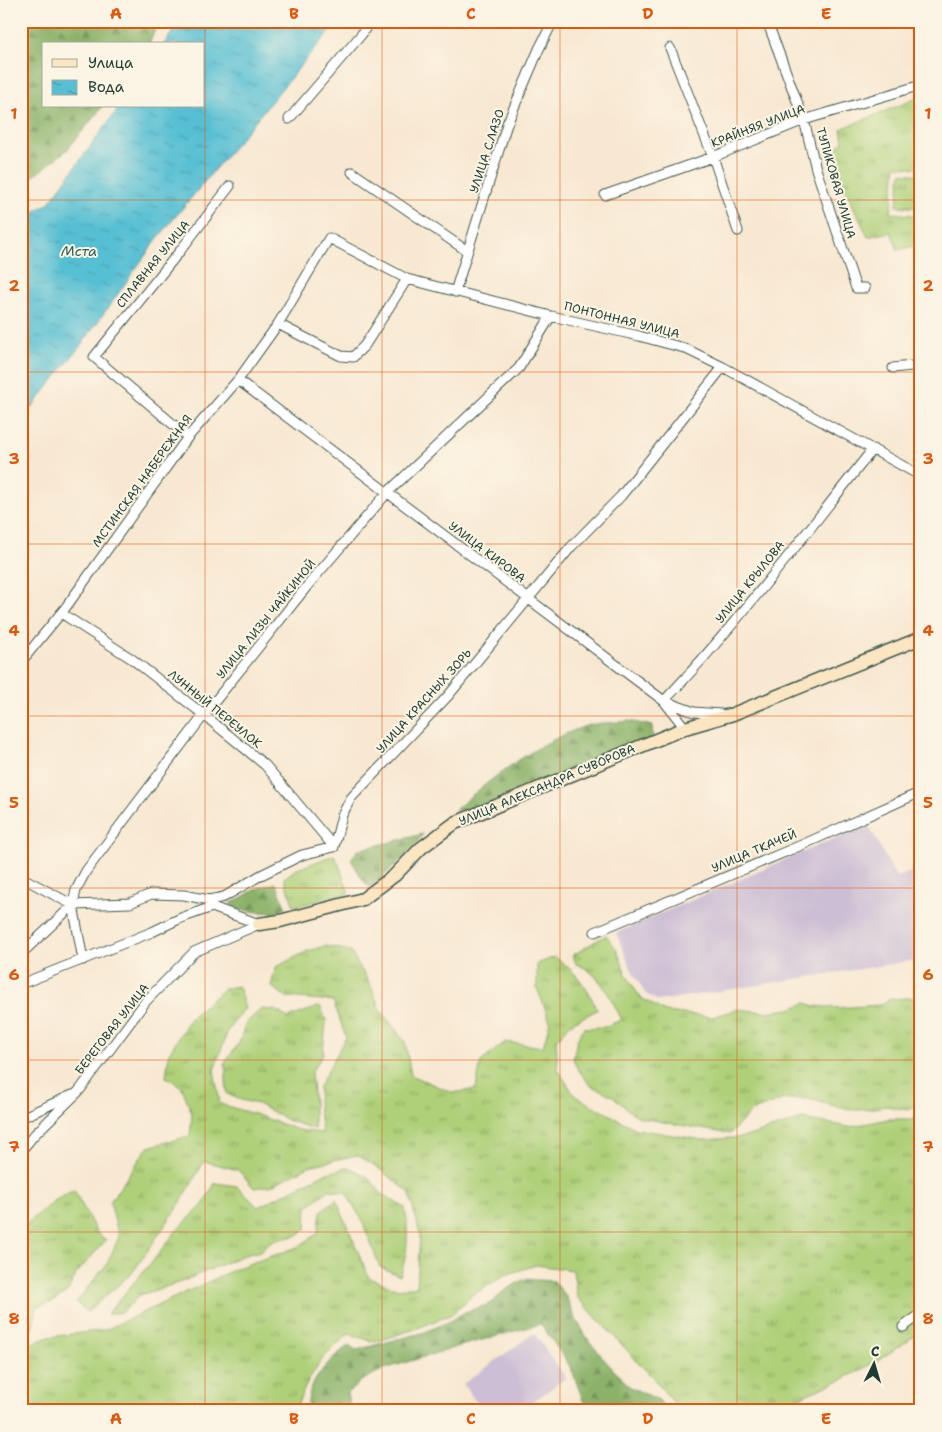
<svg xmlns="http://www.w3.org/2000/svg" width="942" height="1432" font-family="'Shantell Sans',sans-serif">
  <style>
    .industrial { fill: #ccbed4 }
    .grass { fill: url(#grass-tufts); stroke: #678656 }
    .forest { fill: url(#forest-firs); stroke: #55784e }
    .water { fill: url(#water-ripples); stroke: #3a7e84 }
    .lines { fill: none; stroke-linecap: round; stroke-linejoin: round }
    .street-casing { stroke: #40574c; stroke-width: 11 }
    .secondary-casing { stroke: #40574c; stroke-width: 15 }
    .street { stroke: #fff; stroke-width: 9 }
    .secondary { stroke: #fbe6c4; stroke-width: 12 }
    .grid { fill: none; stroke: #de580e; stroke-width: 1; stroke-opacity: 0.55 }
    .labels { text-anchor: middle; stroke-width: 4; stroke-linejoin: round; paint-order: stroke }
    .street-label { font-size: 12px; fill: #1f3d34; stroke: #fcf5e5 }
    .water-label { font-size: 14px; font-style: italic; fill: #2d5e5c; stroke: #fcf5e5 }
    .neatline { fill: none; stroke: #de580e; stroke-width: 2 }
    .grid-label { font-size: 16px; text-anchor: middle; font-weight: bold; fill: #de580e }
  </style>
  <defs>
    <pattern id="grass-tufts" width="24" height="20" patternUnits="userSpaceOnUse" patternTransform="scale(1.25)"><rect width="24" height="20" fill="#afd079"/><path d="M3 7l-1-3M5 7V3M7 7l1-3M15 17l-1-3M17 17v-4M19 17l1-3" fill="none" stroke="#8eaa64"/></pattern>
    <pattern id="forest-firs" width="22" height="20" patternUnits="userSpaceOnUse" patternTransform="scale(1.25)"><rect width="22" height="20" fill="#8bb269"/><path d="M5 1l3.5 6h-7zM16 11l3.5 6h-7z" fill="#719257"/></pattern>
    <pattern id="water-ripples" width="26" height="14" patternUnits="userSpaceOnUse" patternTransform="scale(1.25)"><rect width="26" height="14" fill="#56bfd3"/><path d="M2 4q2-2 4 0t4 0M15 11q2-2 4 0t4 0" fill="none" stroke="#479cac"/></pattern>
  </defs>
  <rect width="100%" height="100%" fill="#fcf5e5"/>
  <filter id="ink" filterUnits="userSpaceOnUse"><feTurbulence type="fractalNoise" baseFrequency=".02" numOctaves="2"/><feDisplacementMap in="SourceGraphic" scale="10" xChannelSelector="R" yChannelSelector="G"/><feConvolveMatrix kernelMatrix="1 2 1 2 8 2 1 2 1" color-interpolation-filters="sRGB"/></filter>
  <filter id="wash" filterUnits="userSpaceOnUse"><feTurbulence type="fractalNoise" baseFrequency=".0096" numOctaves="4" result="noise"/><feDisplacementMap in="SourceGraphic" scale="20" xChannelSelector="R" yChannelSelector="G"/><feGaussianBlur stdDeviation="1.12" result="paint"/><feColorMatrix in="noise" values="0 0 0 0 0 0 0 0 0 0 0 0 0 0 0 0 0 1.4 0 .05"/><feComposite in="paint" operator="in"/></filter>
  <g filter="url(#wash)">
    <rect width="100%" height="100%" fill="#f8e8d1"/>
    <!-- industrial -->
    <path class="industrial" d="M868 824 896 877 921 869V964L910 961 658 1001 645 993 631 969 616 933Z
      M534 1333 566 1378 520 1411H483L463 1384Z"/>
    <!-- grass -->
    <path class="grass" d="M920 97 921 168 896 166 891 213 921 216 920 254 918 245 898 250 891 232 868 237 848 195 831 153 843 142 841 129Z
      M901 173 921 175V208L897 206Z
      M334 855 339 865 349 893 294 907 284 878 295 870Z
      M606 935 617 950 626 974 634 988 641 998 665 1012 713 1017 737 1009 765 1012 790 1009 806 1003 815 1006 838 1008 880 1005 891 999 921 997V1104L907 1110 887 1106 860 1110H849L809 1099H784L751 1112 730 1134 641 1118 628 1110 613 1096 590 1085 577 1068 573 1059 577 1040 584 1028 603 1027 622 1020C611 999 600 972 576 964L573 955Z
      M325 946 350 951 370 984 381 1011 405 1042 411 1075 453 1093 476 1089 481 1062 505 1042 543 1047 550 1021 537 988V964L555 957C576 972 587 986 597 1010L570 1024 556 1040 558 1070 575 1096 636 1129 703 1140 745 1137 803 1119 849 1127 888 1119H921V1331L878 1361 843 1379 768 1411H681L652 1377 577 1297 573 1270 536 1265 505 1275 473 1295 452 1314 418 1328 375 1342 349 1334C322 1355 312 1371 298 1403L302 1411H21V1347L49 1337 105 1330 240 1267 298 1247 318 1233 321 1211 336 1199 369 1278 398 1289 417 1286 420 1234 409 1192 374 1165 357 1155 309 1166 270 1186 254 1188 238 1170 204 1161 181 1202 133 1272 87 1312 76 1302 107 1264 119 1237 110 1202 148 1147 190 1136 192 1114 182 1087 166 1077 169 1053 191 1017 224 989 238 986 245 1008 228 1030 214 1070 220 1104 254 1114 298 1130 322 1133 318 1103 319 1087 346 1037 333 1001 286 997 271 986 276 967 308 951Z
      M320 1006 326 1020 323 1054 311 1073 314 1103V1129L289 1121 258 1104 241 1100 227 1094 225 1063 240 1041 245 1024 261 1009 275 1010 288 1018Z
      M349 1167 368 1177 382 1194 405 1208C409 1232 408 1253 400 1276L380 1267 361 1218 345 1192 329 1190 307 1207 306 1229 298 1235 272 1241 260 1251 241 1256 181 1282 140 1295 123 1312 107 1314 162 1250 175 1232 203 1205 215 1183 237 1186 258 1207 324 1174Z
      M74 1190 97 1233 106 1240 76 1274 68 1291 52 1302 37 1307C35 1319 33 1335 21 1342V1228L54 1201Z"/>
    <!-- forest -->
    <path class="forest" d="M21 21H159L149 44H44V106H103L67 150 21 186Z
      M629 721 652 726 653 738 479 807 454 811C491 778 535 744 583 727 596 722 614 723 629 721Z
      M423 834 412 849 370 889 361 877 351 859 358 850Z
      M276 883 286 908 275 913 258 912 235 909 230 904 256 889Z
      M524 1279 554 1281 567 1298 573 1314 589 1341 609 1365 630 1387 659 1400 666 1411H587L571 1368 541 1324 460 1346 384 1369 361 1381 347 1394 351 1411H309C302 1386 331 1358 349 1345L356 1350 422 1333 448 1322 465 1312 492 1303 501 1293Z"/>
    <!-- water -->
    <path class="water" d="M186 21H338L157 239 82 344 21 421V218L48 204 120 106H204V44H164L173 31Z"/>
  </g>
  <g filter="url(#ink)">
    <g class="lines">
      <!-- street casing -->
      <g class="street-casing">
        <path id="street" d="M767 21 804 120 816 169 856 288H865
          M670 48 713 157 738 231
          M289 119 361 35 370 21
          M352 172 467 251
          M605 195 713 157 804 120 921 85
          M455 292 507 124 539 49 553 21
          M278 324 341 356 353 357 365 345 407 279
          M893 368 921 365
          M238 380 664 701 694 712 721 714
          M188 437 94 357 180 251 230 186
          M61 613 132 659 204 715 265 765 334 847
          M21 662 66 607 188 437 238 380 278 324 329 238 407 279 551 316 639 336 684 348 723 367 921 476
          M685 728 664 701C739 622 805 534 873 449
          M21 877 73 905 83 960
          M73 905 130 903 151 894 184 895 209 900 224 897 261 875 302 855 334 847 342 815 351 798 448 696 571 547 621 496 723 367
          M595 932 804 844 921 792
          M21 954 73 905 76 890 86 871 122 823 204 715 308 585 387 493 519 368 551 316
          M21 984 152 932 181 918 212 907 259 924
          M21 1118 72 1095
          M21 1151 34 1135 79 1091 146 1001 194 952 259 924
          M903 1327 921 1314"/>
      </g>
      <!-- secondary casing -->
      <g class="secondary-casing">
        <path id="secondary" d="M259 924 280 921 363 899 395 875 421 848 455 823 685 728 733 714 921 638"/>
      </g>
      <!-- street -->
      <use href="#street" class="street"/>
      <!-- secondary -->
      <use href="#secondary" class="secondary"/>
    </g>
  </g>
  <!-- grid -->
  <path class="grid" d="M205 21V1411M382 21V1411M560 21V1411M737 21V1411M21 200H921M21 372H921M21 544H921M21 716H921M21 888H921M21 1060H921M21 1232H921"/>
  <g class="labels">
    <!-- street labels -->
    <g class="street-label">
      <text transform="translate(758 126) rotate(-21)" y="4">КРАЙНЯЯ УЛИЦА</text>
      <text transform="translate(487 151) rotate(-72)" y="4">УЛИЦА С.ЛАЗО</text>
      <text transform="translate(836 183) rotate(74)" y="4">ТУПИКОВАЯ УЛИЦА</text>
      <text transform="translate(153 264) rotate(-51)" y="4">СПЛАВНАЯ УЛИЦА</text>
      <text transform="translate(622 320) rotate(14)" y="4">ПОНТОННАЯ УЛИЦА</text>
      <text transform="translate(142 481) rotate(-54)" y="4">МСТИНСКАЯ НАБЕРЕЖНАЯ</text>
      <text transform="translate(487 552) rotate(37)" y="4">УЛИЦА КИРОВА</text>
      <text transform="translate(750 582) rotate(-51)" y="4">УЛИЦА КРЫЛОВА</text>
      <text transform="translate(266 619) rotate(-51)" y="4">УЛИЦА ЛИЗЫ ЧАЙКИНОЙ</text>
      <text transform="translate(424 701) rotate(-48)" y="4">УЛИЦА КРАСНЫХ ЗОРЬ</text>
      <text transform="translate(215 709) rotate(39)" y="4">ЛУННЫЙ ПЕРЕУЛОК</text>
      <text transform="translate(547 785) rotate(-23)" y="4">УЛИЦА АЛЕКСАНДРА СУВОРОВА</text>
      <text transform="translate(754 851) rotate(-23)" y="4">УЛИЦА ТКАЧЕЙ</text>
      <text transform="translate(112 1029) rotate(-52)" y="4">БЕРЕГОВАЯ УЛИЦА</text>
    </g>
    <!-- water labels -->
    <g class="water-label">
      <text x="79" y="256">Мста</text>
    </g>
  </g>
  <!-- margin -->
  <rect width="942" height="1432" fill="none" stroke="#fcf5e5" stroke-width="55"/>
  <!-- legend -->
  <rect x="42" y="42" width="162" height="65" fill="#fcf5e5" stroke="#a4ab9e"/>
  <rect x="52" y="59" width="25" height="8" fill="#fbe6c4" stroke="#a4ab9e"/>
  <text x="88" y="68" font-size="15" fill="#1f3d34">Улица</text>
  <rect x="52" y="80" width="25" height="15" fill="url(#water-ripples)" stroke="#a4ab9e"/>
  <text x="88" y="92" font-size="15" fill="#1f3d34">Вода</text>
  <!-- north arrow -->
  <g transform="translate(874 1364) rotate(5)" stroke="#fcf5e5" stroke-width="4" paint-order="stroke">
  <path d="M0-4L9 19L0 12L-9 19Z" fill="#1f3d34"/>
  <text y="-8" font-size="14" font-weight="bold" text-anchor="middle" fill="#1f3d34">С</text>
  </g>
  <rect x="28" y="28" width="886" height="1376" class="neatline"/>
  <g class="grid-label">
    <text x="116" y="19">A</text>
    <text x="294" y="19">B</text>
    <text x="471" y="19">C</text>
    <text x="648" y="19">D</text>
    <text x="826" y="19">E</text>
    <text x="14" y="119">1</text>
    <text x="928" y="119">1</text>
    <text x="14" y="291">2</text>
    <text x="928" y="291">2</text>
    <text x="14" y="464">3</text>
    <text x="928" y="464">3</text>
    <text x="14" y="636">4</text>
    <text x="928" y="636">4</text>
    <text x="14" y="808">5</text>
    <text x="928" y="808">5</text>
    <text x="14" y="980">6</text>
    <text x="928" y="980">6</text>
    <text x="14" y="1152">7</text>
    <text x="928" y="1152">7</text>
    <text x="14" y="1324">8</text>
    <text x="928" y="1324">8</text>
    <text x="116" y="1424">A</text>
    <text x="294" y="1424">B</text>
    <text x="471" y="1424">C</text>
    <text x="648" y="1424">D</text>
    <text x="826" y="1424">E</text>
  </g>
</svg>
